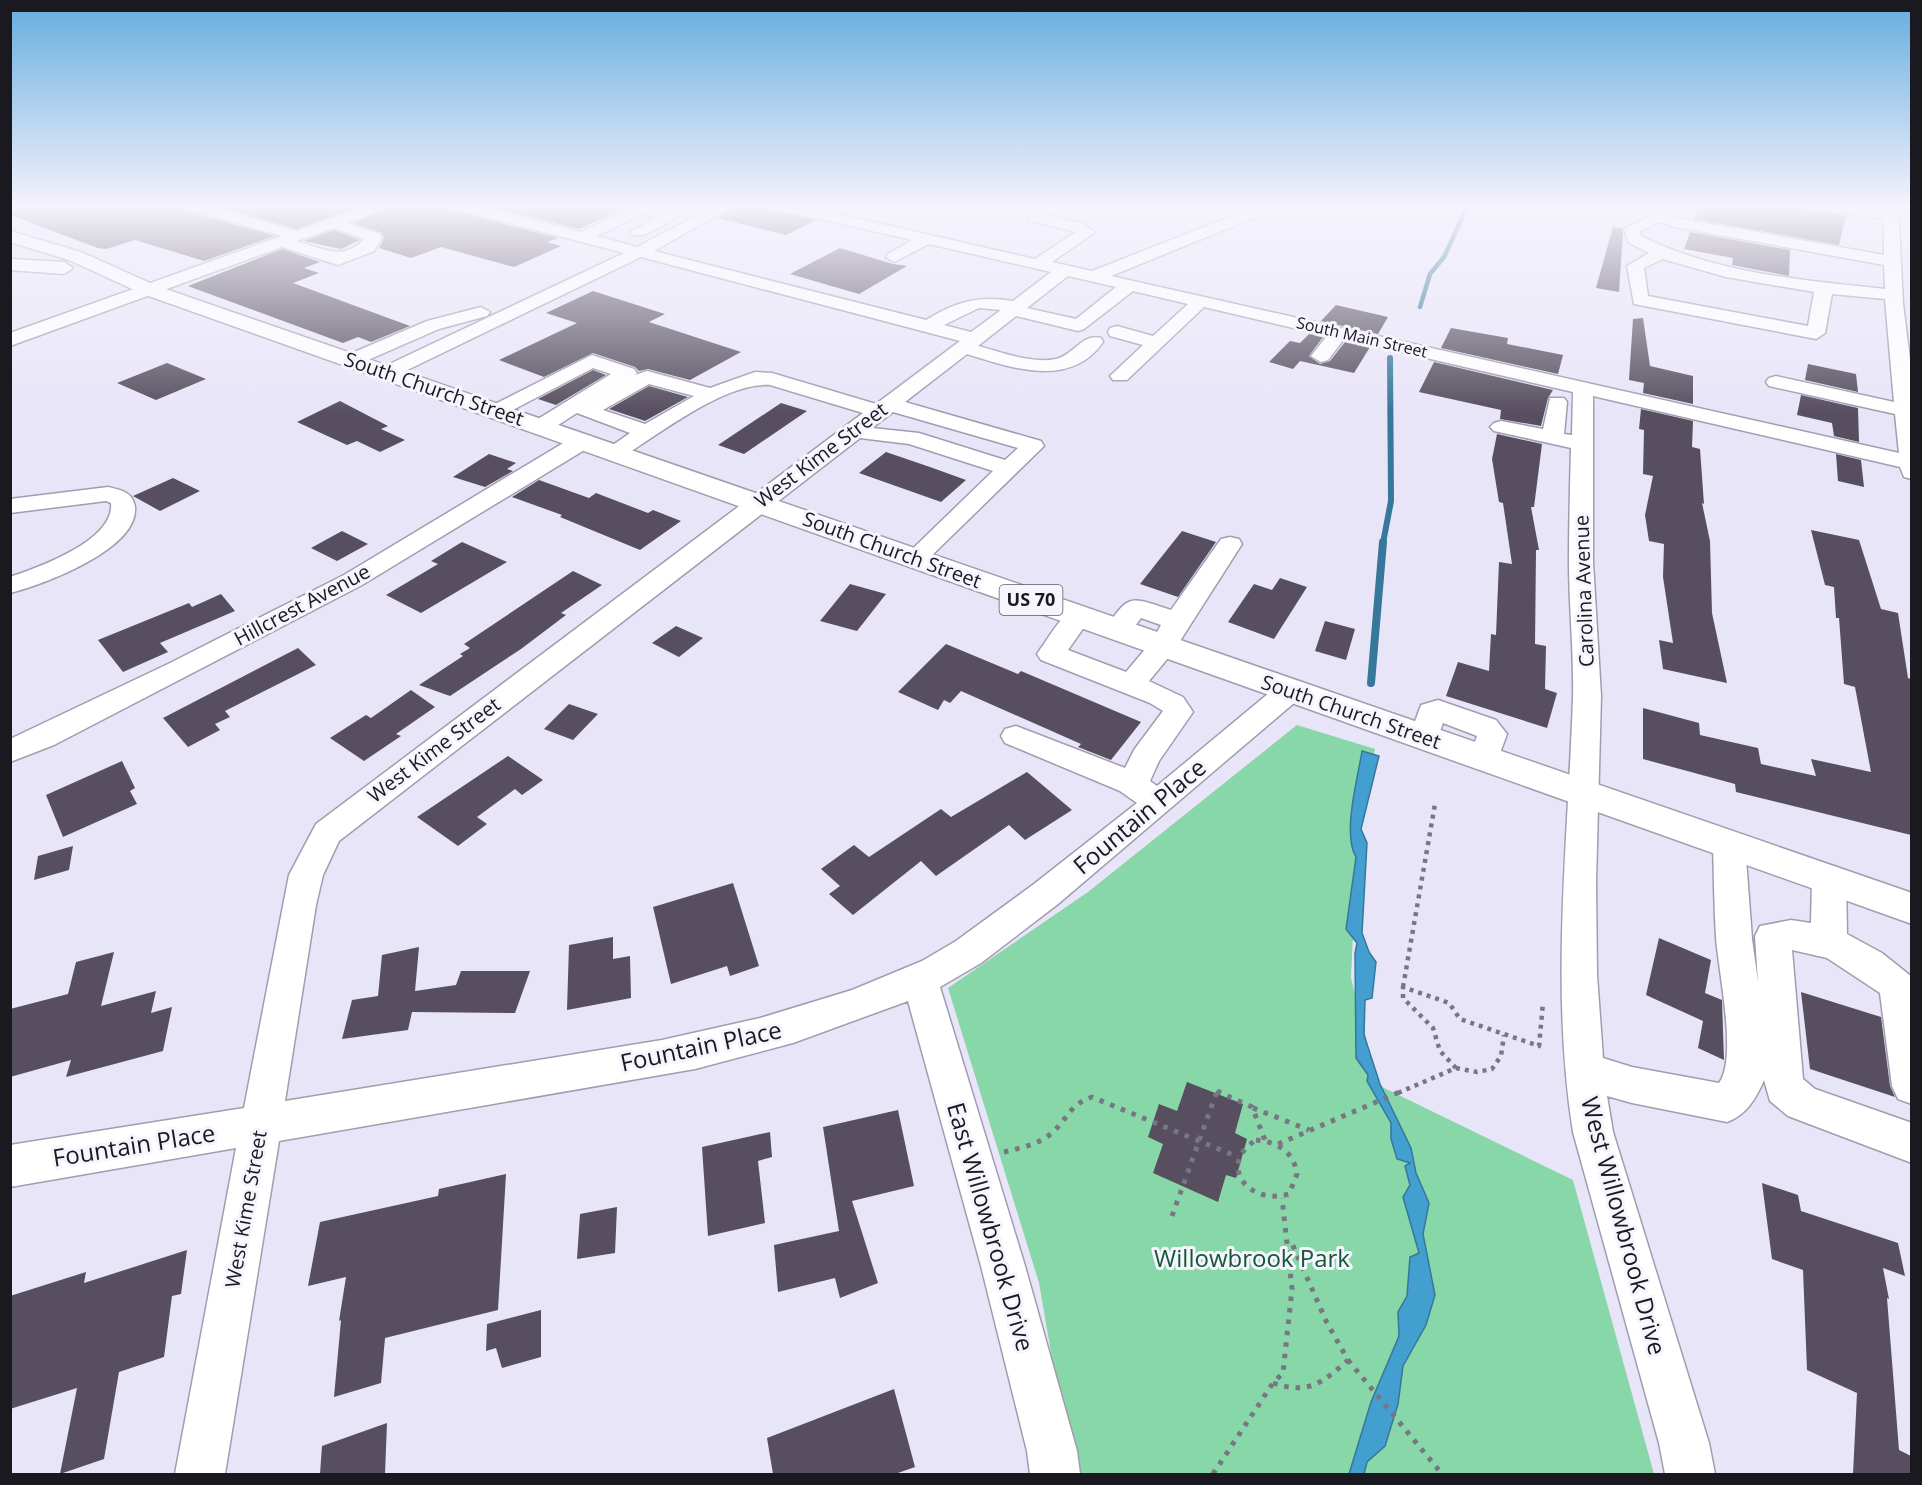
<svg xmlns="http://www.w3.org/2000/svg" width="1922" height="1485" font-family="'Open Sans',sans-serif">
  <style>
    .green { fill: #87d7a8 }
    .water { fill: #429fcf; stroke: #36779a; stroke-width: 1.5 }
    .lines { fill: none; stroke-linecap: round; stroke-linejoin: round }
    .stream-far2 { stroke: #36779a; stroke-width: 4.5 }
    .stream-far1 { stroke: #36779a; stroke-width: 6 }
    .stream { stroke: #36779a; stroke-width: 8 }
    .building { fill: #574f5f }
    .minor-casing { stroke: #a09daf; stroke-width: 3 }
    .major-casing { stroke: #a09daf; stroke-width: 3 }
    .path-far1 { stroke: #797683; stroke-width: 4.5; stroke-dasharray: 4 5; stroke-linecap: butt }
    .path { stroke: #797683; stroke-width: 5; stroke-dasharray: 4.5 7; stroke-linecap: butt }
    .minor { fill: #fff; fill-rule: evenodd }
    .major { fill: #fff; fill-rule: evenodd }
    .labels { text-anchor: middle; stroke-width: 6; stroke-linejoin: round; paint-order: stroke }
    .far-street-label { font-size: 16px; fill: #1a1920; stroke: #f6f4fc }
    .shield { fill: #f6f4fc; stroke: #5c5b62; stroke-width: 1.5 }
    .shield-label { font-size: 18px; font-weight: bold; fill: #1a1920 }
    .street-label { font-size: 20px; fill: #1a1920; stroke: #f6f4fc }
    .near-street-label { font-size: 24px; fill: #1a1920; stroke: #f6f4fc }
    .near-park-label { font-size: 24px; fill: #145737; stroke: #f6f4fc }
  </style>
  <rect width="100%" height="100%" fill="#e9e5f9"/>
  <!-- green -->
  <path class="green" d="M1297 725 1375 749 1357 845 1351 978 1378 1085 1573 1180 1654 1474H1072L1039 1283 948 988 1088 892Z"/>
  <!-- water -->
  <path class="water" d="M1362 751 1379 756 1361 829 1367 843 1362 933 1369 952 1376 962 1372 998 1365 1000 1364 1035 1380 1084 1411 1148 1416 1173 1429 1203 1423 1234 1435 1295 1426 1325 1403 1366 1398 1404 1385 1446 1367 1462 1364 1474H1349L1371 1402 1399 1336 1398 1312 1407 1296 1410 1257 1419 1253 1403 1197 1410 1185 1405 1166 1410 1163 1397 1159 1391 1139V1123L1367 1081 1368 1075 1356 1058 1355 953 1357 943 1346 929 1356 857C1342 834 1358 777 1362 751Z"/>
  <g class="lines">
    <!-- stream-far2 -->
    <path class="stream-far2" d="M1420 307 1430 274 1444 257 1468 205"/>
    <!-- stream-far1 -->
    <path class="stream-far1" d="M1383 543 1391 501 1390 358"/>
    <!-- stream -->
    <path class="stream" d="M1371 683 1383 542"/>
  </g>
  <!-- building -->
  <path class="building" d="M10 205H180L183 210 275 236 204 261 135 240 106 249 98 248 10 215Z
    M213 205H363L297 229Z
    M393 205H448L451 210 558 238 547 242 561 246 514 267 441 247 411 258 379 248 384 238 382 233 354 223Z
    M483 205H633L579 229Z
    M737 205H769L772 210 816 220 786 235 717 218Z
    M1699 205H1781L1846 216 1839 245 1694 219Z
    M1613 227 1622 228 1623 232 1619 292 1596 288Z
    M334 230 360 240 341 249 304 241Z
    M1690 232 1790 250 1789 276 1732 265 1733 258 1684 249Z
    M840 248 893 264 907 266 859 294 790 274Z
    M282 249 320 262 304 268 319 273 293 283 410 326 371 342 358 337 343 343 188 286Z
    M593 291 665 314 649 322 741 352 690 380 648 369 639 371 635 367 593 353 544 377 499 360 577 323 546 313Z
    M1336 305 1388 317 1378 334 1321 321Z
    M1643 318 1650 366 1693 376V404L1643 393 1644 383 1629 380 1633 319Z
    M1451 328 1508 338 1507 344 1563 355 1558 374 1441 348Z
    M1309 334 1323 337 1309 356 1320 364 1330 361 1345 342 1370 347 1354 373 1300 361 1293 369 1269 362 1290 341 1300 343Z
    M1434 362 1553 390 1548 398 1541 426 1500 419 1501 410 1419 392Z
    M167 363 206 379 156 400 117 383Z
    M1808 364 1856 374 1858 392 1805 380Z
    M593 370 606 375 556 405 538 399Z
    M649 386 688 397 645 421 609 409Z
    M1801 395 1858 408 1859 442 1834 436 1832 423 1797 415Z
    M340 401 388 426 381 429 405 440 380 452 357 441 347 445 297 422Z
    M781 403 807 411 744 454 718 445Z
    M1641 409 1693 421 1692 447 1700 449 1704 504 1702 503 1710 541 1712 613 1727 683 1663 669 1659 640 1673 643 1663 577 1664 544 1649 541 1645 515 1653 476 1643 474 1644 430 1639 429Z
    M1497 434 1542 444 1534 507H1531L1539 550H1536L1535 644 1546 646 1545 689 1557 693 1547 728 1446 696 1458 662 1489 671 1491 634 1496 635 1499 562 1512 564 1503 503 1499 502 1492 459Z
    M886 452 930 467 966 480 941 502 859 473Z
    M489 454 516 463 507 469 513 471 485 487 453 477Z
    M1836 454 1861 460 1864 487 1838 481Z
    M173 478 200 491 160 511 133 496Z
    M539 480 589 498 596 493 648 513 653 510 681 521 640 550 560 517 562 515 512 497Z
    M1811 530 1859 540 1881 609 1898 613 1908 678 1911 679V835L1736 792 1735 784 1643 759V708L1699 723 1700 735 1758 748 1761 764 1816 776 1811 759 1871 772 1855 687 1844 684 1839 618H1836L1834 587 1825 585Z
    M342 531 368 544 337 561 311 548Z
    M1182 531 1216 542 1178 597 1140 584Z
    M462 542 507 562 421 613 386 595 438 564 431 561Z
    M573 571 602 585 561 613 566 615 521 649 450 696 419 685 463 656 460 654 470 648 464 644Z
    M1280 578 1307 587 1274 639 1228 622 1254 584 1272 590Z
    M850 584 886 594 857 631 820 621Z
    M221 594 235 611 160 643 168 652 123 672 98 640 189 603 192 607Z
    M1325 621 1355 629 1346 660 1315 651Z
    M676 626 703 638 679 657 652 643Z
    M946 644 1018 674 1021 671 1141 722 1111 760 1078 747 1081 744 961 691 950 703 944 700 938 710 898 692Z
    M298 648 316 665 225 711 230 717 215 724 220 730 188 747 163 718Z
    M411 690 435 707 396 734 401 736 364 761 330 738 366 715 371 718Z
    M569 704 598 714 573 740 544 729Z
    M508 756 543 780 522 795 515 789 477 817 487 824 458 846 417 817Z
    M122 761 135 788 130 791 137 804 63 837 46 795Z
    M1027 772 1072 810 1025 840 1009 825 936 876 921 861 853 915 829 894 840 886 821 869 854 845 869 857 941 809 951 817Z
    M73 846 69 870 34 880 38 856Z
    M733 883 759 966 730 976 727 966 671 984 653 907Z
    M613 937V959L630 956 631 998 567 1010 569 945Z
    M1659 938 1711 960 1705 993 1722 1000 1724 1060 1698 1048 1703 1021 1646 995Z
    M419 947 415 991 456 985 461 971H530L515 1013 412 1012 408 1030 342 1039 352 1000 378 996 382 955Z
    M114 952 101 1006 156 991 151 1013 172 1007 163 1051 66 1077 71 1060 10 1077V1009L68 994 76 962Z
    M1801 992 1881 1017 1890 1086 1895 1097 1810 1069Z
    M1187 1082 1243 1104 1235 1133 1247 1139 1236 1178 1226 1175 1218 1202 1153 1173 1163 1144 1148 1137 1159 1104 1177 1111Z
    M898 1110 914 1186 852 1201 878 1283 840 1298 835 1278 778 1292 774 1245 839 1231 823 1127Z
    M770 1132 772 1157 758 1161 765 1223 708 1236 702 1147Z
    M506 1174 498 1310 385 1338 381 1383 334 1397 341 1320 339 1321 346 1277 308 1286 320 1222 438 1196 439 1189Z
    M1762 1183 1798 1195 1801 1211 1898 1243 1905 1276 1883 1268 1889 1299 1887 1298 1899 1450 1911 1456V1474H1853L1857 1393 1807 1370 1803 1270 1772 1259Z
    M617 1207 615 1253 577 1259 580 1214Z
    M187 1250 181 1294 172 1296 164 1357 119 1372 104 1459 60 1474 77 1388 10 1409V1296L86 1272 84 1283Z
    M541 1310V1357L502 1368 496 1348 486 1351 487 1324Z
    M894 1389 915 1467 895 1474H773L767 1438Z
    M387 1423 385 1474H320L322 1446Z"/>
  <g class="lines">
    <!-- minor casing -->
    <g class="minor-casing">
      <path id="minor" d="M182 205H205L297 231 369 205H391L348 223 380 234 382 237 374 251 338 265 282 247 10 346V333L282 236 184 208ZM334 228 364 239C345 261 322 249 297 241Z
        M450 205H474L581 232 638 205 675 213 678 216 675 219 644 235H632L630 232 656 217 642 214 597 236 637 247 717 205H735L654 251 926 320C955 302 978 295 1013 301L1051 272 929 244 894 262 886 257 888 254 912 240 773 208 771 205H798L1035 259 1076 232 1031 221 1028 218 1031 215 1036 213 1081 223 1095 232 1052 262 1092 271 1260 205H1280L1278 208 1111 276 1899 453 1895 414 1769 386 1766 382 1769 378 1776 376 1894 402 1885 299 1832 294 1825 333 1816 339 1634 304 1627 266 1649 253 1628 242 1624 229 1659 211 1678 218 1884 255V219L1821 210 1813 205H1849L1884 210V205H1898L1903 304 1912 375V479L1904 477 1900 467 1593 396V562L1601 696 1596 882 1597 975 1603 1058 1632 1067 1719 1083C1738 1058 1718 970 1716 937 1714 907 1714 876 1713 845L1717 836 1729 832 1741 836 1745 845 1752 939 1758 982 1755 936 1760 926 1791 920 1811 923 1812 880 1817 870 1829 867 1841 870 1846 880 1847 934 1882 953 1912 977V1104L1898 1099 1892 1086 1880 993 1827 958 1792 950 1803 1079 1815 1089 1912 1123V1163L1788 1116 1770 1101 1764 1080C1756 1099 1746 1115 1727 1122L1632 1103 1607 1096 1613 1132 1709 1443 1715 1474H1665L1659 1443 1573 1132C1550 987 1568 843 1573 698 1574 652 1569 607 1569 562 1569 524 1570 486 1571 448L1494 431 1490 427 1494 423 1501 421 1543 429 1550 398H1564L1567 402 1564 434 1572 435 1573 392 1344 339 1328 360 1321 362 1311 356 1327 336 1204 307 1127 380H1113L1110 376 1143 345 1110 336 1108 332 1110 328 1117 326 1153 336 1188 304 1133 291 1084 329 1078 331 1016 316 978 346C1002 352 1030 364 1056 359 1074 355 1082 333 1101 338L1103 342C1071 389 1011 368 967 354L905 402 1041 441 1044 446 923 564 914 566 905 564 902 559 993 471 909 444 860 438 339 841 323 875 316 905 285 1101 662 1040 760 1018 852 990 922 961 956 941 1034 884 1137 803 1120 791 1005 743 1001 736 1005 729 1016 726 1125 768 1134 750 1163 711 1150 703 1041 660 1037 654 1041 648C1054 631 1065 604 1088 610L1092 616 1068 650 1126 672 1152 641 1161 625 1141 618C1131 631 1126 641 1109 636L1105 630C1129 592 1131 597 1171 610L1221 539 1230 537 1239 539 1242 544 1173 652 1149 681 1183 697 1193 712 1159 761 1150 781 1157 786 1281 683 1291 680 1301 683 1305 690 1301 697 1058 904 981 963 940 987 1025 1266 1077 1451 1080 1474H1030L1027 1451 981 1266 908 1001 793 1043 695 1069 279 1141 225 1474H175L236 1148 10 1187V1145L244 1108 289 875 316 824 863 413 770 385C725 382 661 433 622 457H606L603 452 630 433 577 413C563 421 549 435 533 430L529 426 533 422 611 374 593 368 503 415H489L486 411 489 407 592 355 634 369 637 373 635 375 647 371 710 388 755 372 772 373 876 404 960 341 641 257 395 376H381L378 372 381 368 624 253 452 208ZM1660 222 1675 227 1884 265 1885 289C1801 280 1718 274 1641 236L1640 231ZM1663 259 1726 277 1814 292 1808 326 1648 296 1644 268ZM1068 276 1116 287 1076 319 1027 308ZM979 308 1001 310 971 332 944 325ZM649 384 694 396 645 424 603 410ZM893 412 1018 448 1005 460 919 433 872 428Z
        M481 307 490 312 487 316 439 329 359 364 352 366 342 360 345 356 427 321Z
        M583 435 591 436 594 441 591 446 362 585 54 745 10 762V739L168 664 344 575 575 436Z
        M108 487C121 490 133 492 135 507 139 549 43 585 10 593V577C40 567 115 540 111 503L106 501 10 513V499Z
        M1438 700 1496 720 1507 734 1495 767 1484 770 1473 767 1469 759 1477 736 1443 723 1435 745 1424 749 1413 745 1409 738 1421 705Z"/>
    </g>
    <!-- major casing -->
    <g class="major-casing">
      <path id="major" d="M10 231 81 252 157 286 1912 893V924L143 294 69 260 10 242Z
        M10 259 64 262 73 268 64 274 10 270Z"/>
    </g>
    <!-- path-far1 -->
    <path class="path-far1" d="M1403 987 1435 804
      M1456 1068 1477 1072 1492 1069 1501 1056 1504 1035
      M1216 1093H1221
      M1398 1093 1456 1068 1440 1051 1433 1028 1403 998V987L1449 1003 1460 1019 1539 1046 1543 1003"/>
    <!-- path -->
    <path class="path" d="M1217 1091 1252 1107 1265 1140
      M1253 1108 1309 1130
      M1256 1140C1278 1142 1294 1152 1297 1174L1289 1194C1249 1206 1216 1165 1256 1140Z
      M1278 1144 1402 1091
      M1004 1152C1021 1148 1040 1144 1053 1132 1069 1117 1069 1105 1092 1097L1238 1157
      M1172 1216 1217 1091
      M1348 1360 1442 1474
      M1273 1383C1309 1395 1322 1383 1348 1360L1327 1323 1290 1239
      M1213 1474 1273 1383 1283 1373 1292 1289 1282 1198"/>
    <!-- minor -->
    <use href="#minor" class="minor"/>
    <!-- major -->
    <use href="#major" class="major"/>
  </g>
  <!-- sky -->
  <linearGradient id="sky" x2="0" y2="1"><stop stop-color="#65acde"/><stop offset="0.5" stop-color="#f5f3fc"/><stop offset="1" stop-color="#f5f3fc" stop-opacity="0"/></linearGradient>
  <rect width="1922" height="413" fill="url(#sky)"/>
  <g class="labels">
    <!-- far-street labels -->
    <g class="far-street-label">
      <text transform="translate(1362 337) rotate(13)" y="6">South Main Street</text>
    </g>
    <!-- shield labels -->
    <rect class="shield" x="999.5" y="585" width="63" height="30" rx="4.5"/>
    <g class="shield-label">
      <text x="1031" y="606">US 70</text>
    </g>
    <!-- street labels -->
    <g class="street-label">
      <text transform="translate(434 389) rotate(19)" y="7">South Church Street</text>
      <text transform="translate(821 455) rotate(-37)" y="7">West Kime Street</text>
      <text transform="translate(892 550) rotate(20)" y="7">South Church Street</text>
      <text transform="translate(1584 591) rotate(-92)" y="7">Carolina Avenue</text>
      <text transform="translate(302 605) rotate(-28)" y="7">Hillcrest Avenue</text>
      <text transform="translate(1351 712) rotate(19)" y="7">South Church Street</text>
      <text transform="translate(434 750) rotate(-37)" y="7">West Kime Street</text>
      <text transform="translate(246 1209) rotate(-80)" y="7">West Kime Street</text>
    </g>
    <!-- near-street labels -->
    <g class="near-street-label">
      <text transform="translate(1140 817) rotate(-40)" y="8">Fountain Place</text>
      <text transform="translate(701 1047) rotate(-12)" y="8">Fountain Place</text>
      <text transform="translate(134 1146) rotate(-9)" y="8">Fountain Place</text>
      <text transform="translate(1623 1226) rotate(75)" y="8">West Willowbrook Drive</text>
      <text transform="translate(990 1227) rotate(74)" y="8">East Willowbrook Drive</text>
    </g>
    <!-- near-park labels -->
    <g class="near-park-label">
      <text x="1252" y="1267">Willowbrook Park</text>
    </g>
  </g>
  <!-- border -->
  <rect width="1922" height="1485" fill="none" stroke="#1a1920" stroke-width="24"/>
</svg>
